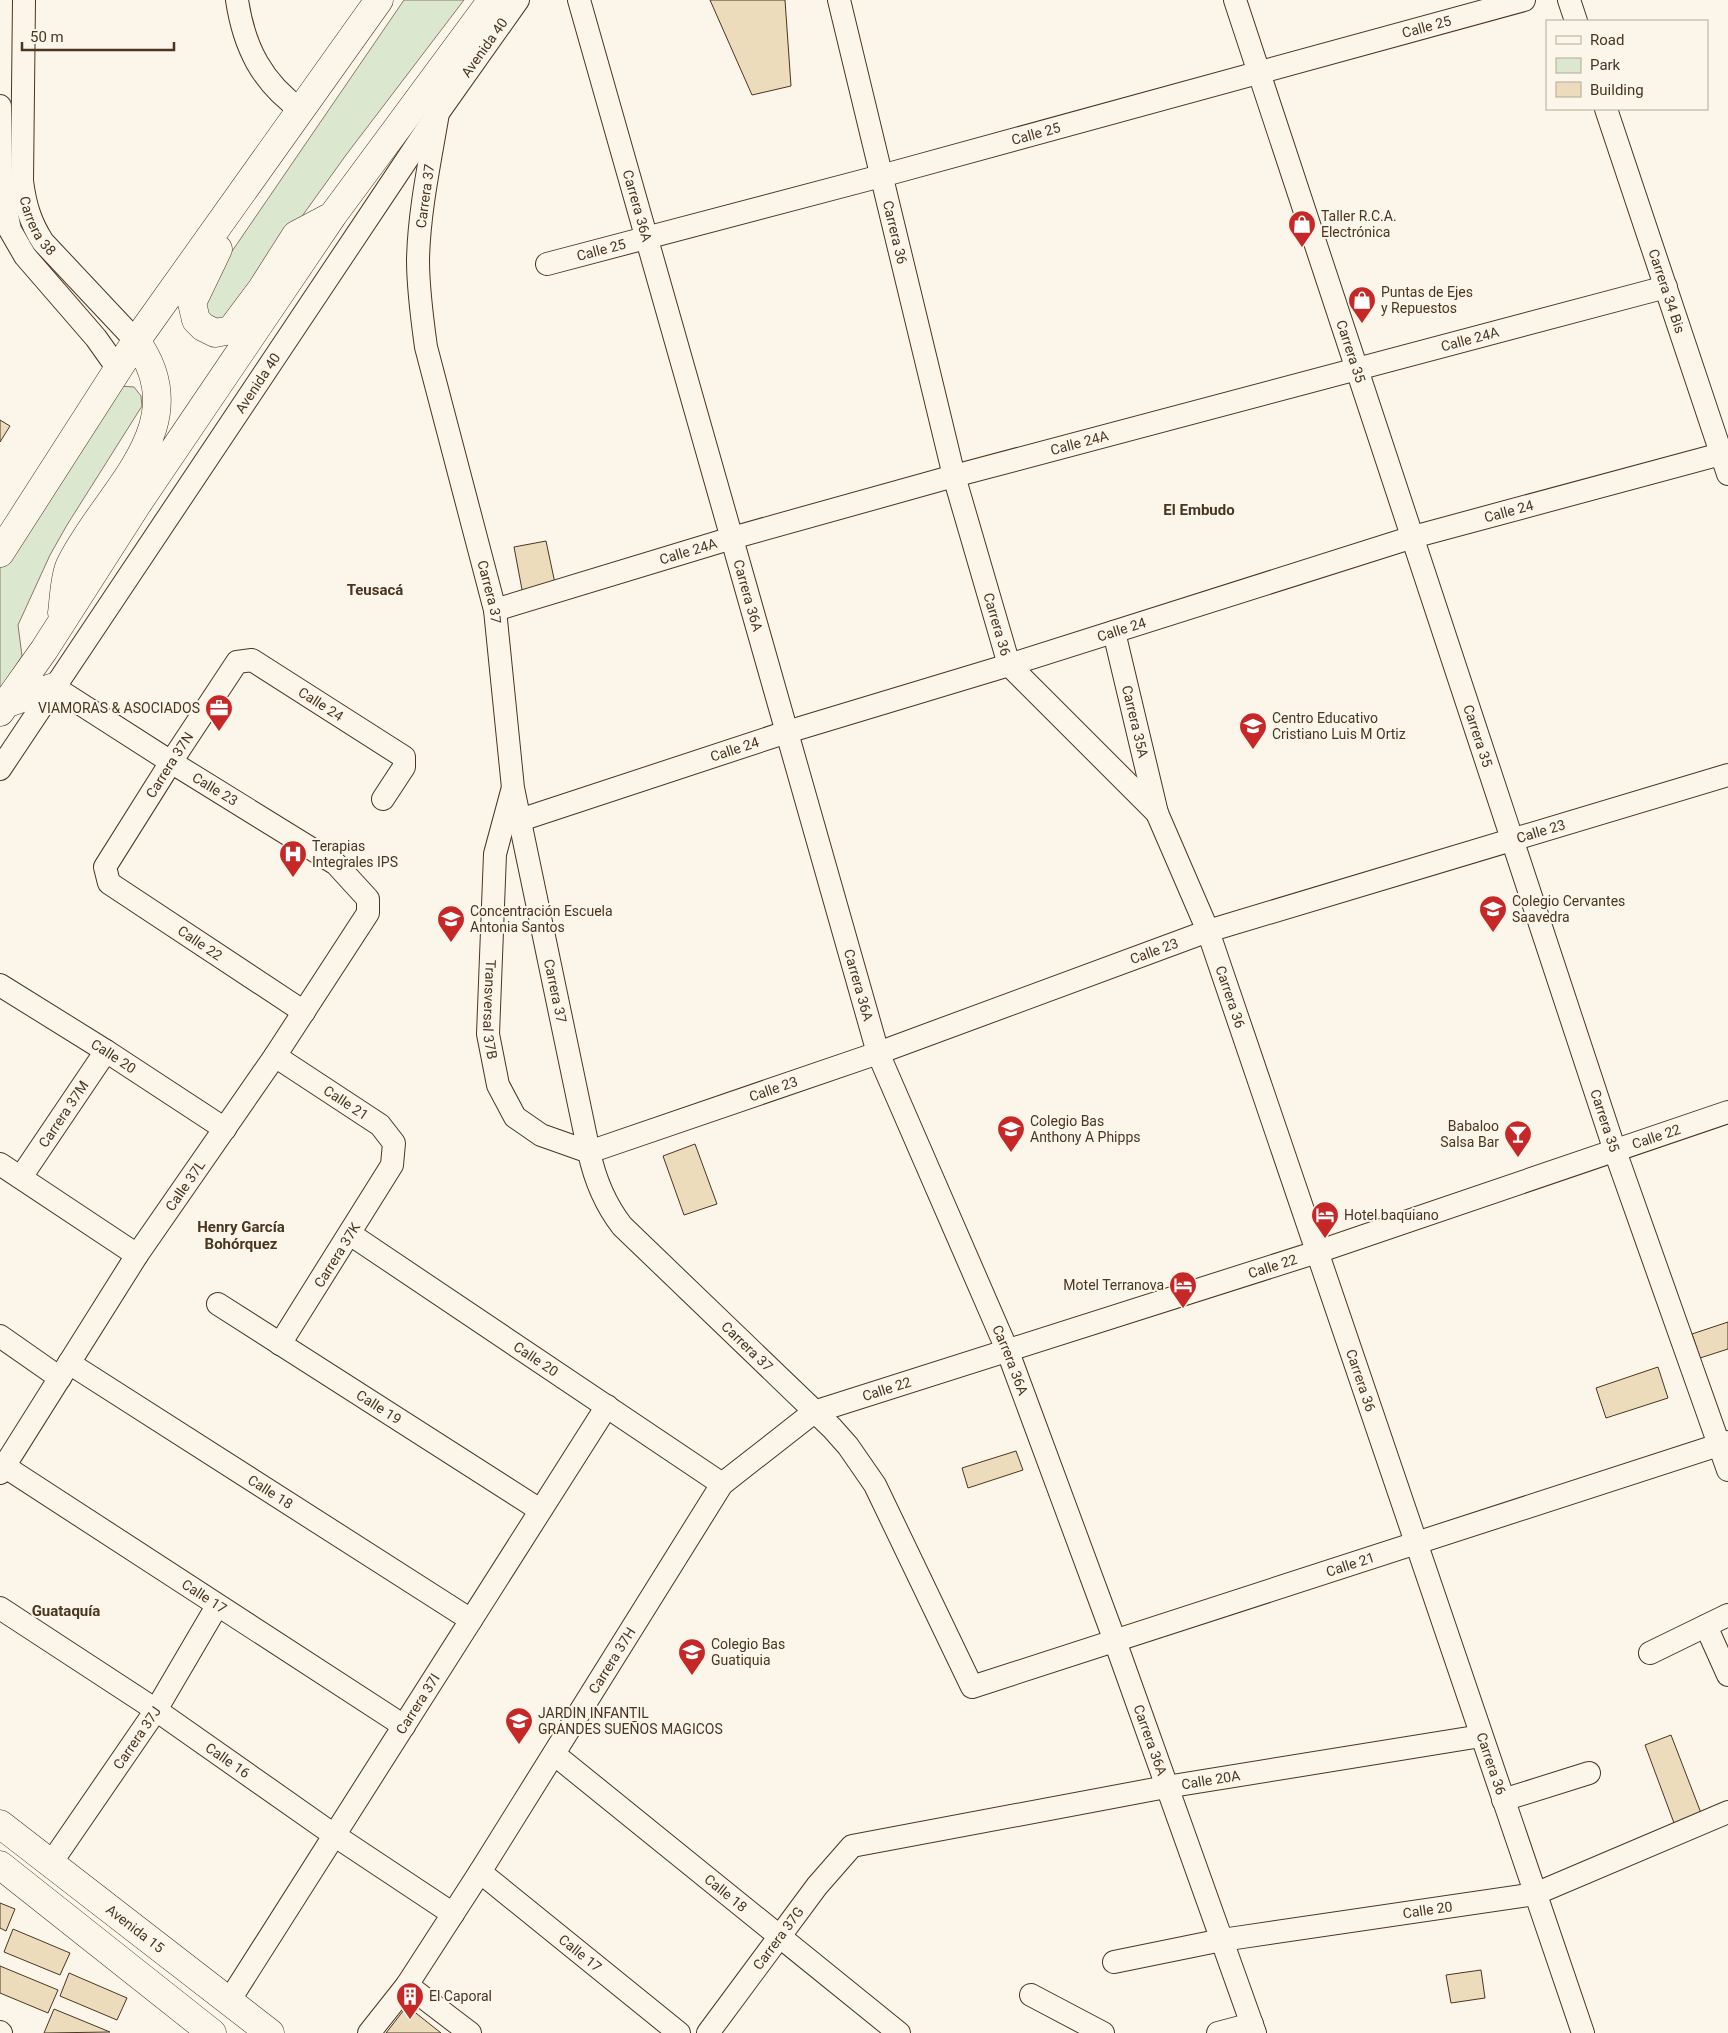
<svg xmlns="http://www.w3.org/2000/svg" width="1728" height="2033" font-family="Roboto,sans-serif">
  <style>
    .green { fill: #dce7d0; stroke: #887966 }
    .building { fill: #ecdcbc; stroke: #4a3520 }
    .lines { fill: none; stroke-linecap: round; stroke-linejoin: round }
    .minor-casing { stroke: #4a3520; stroke-width: 24 }
    .major-casing { stroke: #4a3520; stroke-width: 29 }
    .highway-casing { stroke: #4a3520; stroke-width: 29 }
    .minor { stroke: #fbf6e9; stroke-width: 22 }
    .major { stroke: #fbf6e9; stroke-width: 28 }
    .highway { stroke: #fbf6e9; stroke-width: 28 }
    .labels { text-anchor: middle; stroke-width: 4; stroke-linejoin: round; paint-order: stroke }
    .street-label { font-size: 14px; fill: #4a3520; stroke: #fbf6e9 }
    .poi-label { font-size: 14px; fill: #4a3520; stroke: #fbf6e9; text-anchor: start }
    .neighbourhood-label { font-size: 15px; font-weight: bold; fill: #4a3520; stroke: #fbf6e9 }
  </style>
  <rect width="100%" height="100%" fill="#fbf6e9"/>
  <!-- green -->
  <path class="green" d="M404 0H464L346 155 226 322 202 318 213 279Z
    M119 386 134 387 141 396 142 406 67 525 50 555 18 625 22 656 0 690V567L106 397Z"/>
  <!-- building -->
  <path class="building" d="M710 0H785L791 86 752 95Z
    M0 420 10 426 0 442Z
    M546 541 556 588 523 595 514 547Z
    M695 1144 717 1204 684 1215 663 1156Z
    M1728 1322V1349L1700 1358 1692 1334Z
    M1658 1367 1668 1398 1606 1418 1596 1388Z
    M1016 1451 1023 1470 968 1488 962 1468Z
    M1671 1735 1701 1813 1674 1823 1645 1745Z
    M0 1903 15 1909 6 1931 0 1928Z
    M13 1929 70 1953 60 1975 4 1952Z
    M0 1966 58 1990 48 2013 0 1993Z
    M1481 1970 1485 1998 1451 2003 1446 1975Z
    M69 1973 127 1998 117 2020 60 1996Z
    M407 2006 441 2033H386Z
    M54 2009 110 2032 44 2033Z"/>
  <g class="lines">
    <!-- minor casing -->
    <g class="minor-casing">
      <g id="minor">
        <path id="s1" d="M24 0 22 181C25 204 30 222 43 242L136 341"/>
        <path d="M237 0C244 47 262 83 301 110"/>
        <path id="s2" d="M579 0 878 1053 1008 1352 1115 1641 1255 2033"/>
        <path id="s3" d="M839 0 954 476 1009 665 1157 813 1208 931 1583 2033"/>
        <path id="s4" d="M1235 0 1615 1151 1728 1470"/>
        <path d="M1569 0 1576 21"/>
        <path d="M0 106 1 186 10 230 25 256 96 338 118 369"/>
        <path id="s5" d="M1606 109 1728 474"/>
        <path id="s6" d="M438 113C430 161 419 211 418 260 418 290 422 318 426 347L495 610 513 788 589 1152C595 1180 605 1204 622 1226L832 1428 848 1446 875 1485 972 1687 1728 1442"/>
        <path id="s7" d="M547 264 881 176 1524 0"/>
        <path id="s8" d="M495 610 732 538 954 476 1666 287"/>
        <path id="s9" d="M1114 632 1157 813"/>
        <path id="s10" d="M0 769 438 113 518 0"/>
        <path id="s11" d="M512 791 495 854 488 1034 498 1085 515 1117 541 1135 589 1152 878 1053 1208 931 1728 775"/>
        <path id="s12" d="M520 820 787 732 1009 665 1413 537 1728 452"/>
        <path id="s13" d="M0 985 106 1051 225 1129"/>
        <path id="s14" d="M304 1012 109 883 105 867 171 762 237 662 252 660 404 757V767L383 799"/>
        <path id="s15" d="M275 1056 380 1125 394 1143 392 1165 280 1344"/>
        <path d="M0 1164 137 1255"/>
        <path id="s16" d="M21 1177 106 1051"/>
        <path id="s17" d="M350 1234 722 1484"/>
        <path id="s18" d="M218 1304 540 1510"/>
        <path d="M0 1336 60 1378"/>
        <path id="s19" d="M69 1363 471 1620"/>
        <path id="s20" d="M4 1466 404 1726"/>
        <path id="s21" d="M0 1473 137 1255 275 1056 368 913V899L336 864 171 762 54 687"/>
        <path id="s22" d="M0 1608 156 1710 334 1835 453 1914"/>
        <path d="M1706 1626 1728 1675"/>
        <path d="M1650 1653 1728 1615"/>
        <path id="s23" d="M554 1754 899 2033"/>
        <path d="M1503 1800 1589 1773"/>
        <path id="s24" d="M51 1863 156 1710 217 1606"/>
        <path id="s25" d="M480 1872 679 2033"/>
        <path id="s26" d="M1114 1962 1222 1940 1535 1894 1728 1812"/>
        <path d="M407 1985 470 2033"/>
        <path d="M1031 1995 1103 2033"/>
        <path id="s27" d="M229 2001 607 1406"/>
        <path d="M0 2032 1 2033"/>
        <path id="s28" d="M369 2033 407 1985 480 1872 722 1484 814 1412 1317 1252 1728 1112"/>
        <path id="s29" d="M708 2033 817 1886 852 1846 1166 1787 1481 1736"/>
        <path d="M1218 2033 1252 2024"/>
      </g>
    </g>
    <!-- major casing -->
    <g class="major-casing">
      <g id="major">
        <path id="s30" d="M0 1824 270 2033"/>
        <path d="M0 1865 212 2033"/>
      </g>
    </g>
    <!-- highway casing -->
    <g class="highway-casing">
      <path id="highway" d="M218 249 192 303 196 320 203 327 215 333 231 330 261 290 296 235 328 218
        M0 553 136 341 379 0
        M62 613C64 599 64 578 70 565 106 491 198 427 136 341
        M5 704 54 687
        M0 712 44 650 138 503 333 215 492 0"/>
    </g>
    <!-- minor -->
    <use href="#minor" class="minor"/>
    <!-- major -->
    <use href="#major" class="major"/>
    <!-- highway -->
    <use href="#highway" class="highway"/>
  </g>
  <!-- icons -->
  <defs>
    <g id="shop-pin" transform="scale(1.4375)"><path d="M0 17L-7.5 6A9.5 9.5 0 1 1 7.5 6Z" fill="#c62828" stroke="#fbf6e9"/><path d="M-5-2.5h2.3a2.7 3.5 0 0 1 5.4 0H5L5.5 6h-11ZM-1.5-2.5h3a1.5 2.3 0 0 0-3 0Z" fill="#fff"/></g>
    <g id="office-pin" transform="scale(1.4375)"><path d="M0 17L-7.5 6A9.5 9.5 0 1 1 7.5 6Z" fill="#c62828" stroke="#fbf6e9"/><path d="M-6-3h4V-5.5h4V-3h4V5H-6ZM-1-4.5V-3h2v-1.5ZM-6 0V1H6V0Z" fill="#fff"/></g>
    <g id="school-pin" transform="scale(1.4375)"><path d="M0 17L-7.5 6A9.5 9.5 0 1 1 7.5 6Z" fill="#c62828" stroke="#fbf6e9"/><path d="M0-5L7-2L0 1L-7-2ZM-4 1L0 2.5L4 1V4Q0 6-4 4Z" fill="#fff"/></g>
    <g id="hospital-pin" transform="scale(1.4375)"><path d="M0 17L-7.5 6A9.5 9.5 0 1 1 7.5 6Z" fill="#c62828" stroke="#fbf6e9"/><path d="M-5-5h3v3.5h4V-5h3V5h-3V1.5h-4V5h-3Z" fill="#fff"/></g>
    <g id="bar-pin" transform="scale(1.4375)"><path d="M0 17L-7.5 6A9.5 9.5 0 1 1 7.5 6Z" fill="#c62828" stroke="#fbf6e9"/><path d="M-6-5H6L.8 .8V4.5H3.5V6h-7V4.5H-.8V.8Z" fill="#fff"/></g>
    <g id="hotel-pin" transform="scale(1.4375)"><path d="M0 17L-7.5 6A9.5 9.5 0 1 1 7.5 6Z" fill="#c62828" stroke="#fbf6e9"/><path d="M-6-4.5h1.5V1H6V5H4.5V3h-9V5H-6ZM-4 0a1.8 1.8 0 1 1 3.6 0ZM.5 0V-2.5h3Q6-2.5 6 0Z" fill="#fff"/></g>
    <g id="building-pin" transform="scale(1.4375)"><path d="M0 17L-7.5 6A9.5 9.5 0 1 1 7.5 6Z" fill="#c62828" stroke="#fbf6e9"/><path d="M-4-6H4V6H1V3H-1V6H-4ZM-2.5-4.3h1.7v1.8h-1.7ZM.8-4.3h1.7v1.8H.8ZM-2.5-1h1.7V.8h-1.7ZM.8-1h1.7V.8H.8Z" fill="#fff"/></g>
  </defs>
  <g fill-rule="evenodd">
    <use href="#shop-pin" x="1302" y="224"/>
    <use href="#shop-pin" x="1362" y="300"/>
    <use href="#office-pin" x="219" y="708"/>
    <use href="#school-pin" x="1253" y="726"/>
    <use href="#hospital-pin" x="293" y="854"/>
    <use href="#school-pin" x="1493" y="909"/>
    <use href="#school-pin" x="451" y="919"/>
    <use href="#school-pin" x="1011" y="1129"/>
    <use href="#bar-pin" x="1518" y="1134"/>
    <use href="#hotel-pin" x="1325" y="1215"/>
    <use href="#hotel-pin" x="1183" y="1285"/>
    <use href="#school-pin" x="692" y="1652"/>
    <use href="#school-pin" x="519" y="1721"/>
    <use href="#building-pin" x="410" y="1996"/>
  </g>
  <g class="labels">
    <!-- street labels -->
    <g class="street-label">
      <text dy="5" stroke="none"><textPath href="#s7" startOffset="911">Calle 25</textPath></text>
      <text dy="5" stroke="none"><textPath href="#s10" startOffset="869">Avenida 40</textPath></text>
      <text dy="5" stroke="none"><textPath href="#s7" startOffset="506">Calle 25</textPath></text>
      <text transform="translate(425 196) rotate(-82)" y="5">Carrera 37</text>
      <text dy="5" stroke="none"><textPath href="#s2" startOffset="214">Carrera 36A</textPath></text>
      <text dy="5" stroke="none"><textPath href="#s1" startOffset="229">Carrera 38</textPath></text>
      <text dy="5" stroke="none"><textPath href="#s3" startOffset="239">Carrera 36</textPath></text>
      <text dy="5" stroke="none"><textPath href="#s7" startOffset="56">Calle 25</textPath></text>
      <text dy="5" stroke="none"><textPath href="#s5" startOffset="192">Carrera 34 Bis</textPath></text>
      <text dy="5" stroke="none"><textPath href="#s8" startOffset="1012">Calle 24A</textPath></text>
      <text dy="5" stroke="none"><textPath href="#s4" startOffset="370">Carrera 35</textPath></text>
      <text dy="5" stroke="none"><textPath href="#s10" startOffset="464">Avenida 40</textPath></text>
      <text dy="5" stroke="none"><textPath href="#s8" startOffset="608">Calle 24A</textPath></text>
      <text dy="5" stroke="none"><textPath href="#s12" startOffset="1036">Calle 24</textPath></text>
      <text dy="5" stroke="none"><textPath href="#s8" startOffset="202">Calle 24A</textPath></text>
      <text dy="5" stroke="none"><textPath href="#s6" startOffset="489">Carrera 37</textPath></text>
      <text dy="5" stroke="none"><textPath href="#s2" startOffset="619">Carrera 36A</textPath></text>
      <text dy="5" stroke="none"><textPath href="#s3" startOffset="644">Carrera 36</textPath></text>
      <text dy="5" stroke="none"><textPath href="#s12" startOffset="631">Calle 24</textPath></text>
      <text dy="5" stroke="none"><textPath href="#s14" startOffset="591">Calle 24</textPath></text>
      <text dy="5" stroke="none"><textPath href="#s9" startOffset="92">Carrera 35A</textPath></text>
      <text dy="5" stroke="none"><textPath href="#s4" startOffset="775">Carrera 35</textPath></text>
      <text dy="5" stroke="none"><textPath href="#s12" startOffset="226">Calle 24</textPath></text>
      <text dy="5" stroke="none"><textPath href="#s14" startOffset="371">Carrera 37N</textPath></text>
      <text transform="translate(215 789) rotate(31)" y="5">Calle 23</text>
      <text dy="5" stroke="none"><textPath href="#s11" startOffset="1421">Calle 23</textPath></text>
      <text transform="translate(200 943) rotate(34)" y="5">Calle 22</text>
      <text dy="5" stroke="none"><textPath href="#s11" startOffset="1016">Calle 23</textPath></text>
      <text dy="5" stroke="none"><textPath href="#s2" startOffset="1024">Carrera 36A</textPath></text>
      <text dy="5" stroke="none"><textPath href="#s6" startOffset="894">Carrera 37</textPath></text>
      <text dy="5" stroke="none"><textPath href="#s3" startOffset="1094">Carrera 36</textPath></text>
      <text dy="5" stroke="none"><textPath href="#s11" startOffset="221">Transversal 37B</textPath></text>
      <text dy="5" stroke="none"><textPath href="#s13" startOffset="134">Calle 20</textPath></text>
      <text dy="5" stroke="none"><textPath href="#s11" startOffset="611">Calle 23</textPath></text>
      <text dy="5" stroke="none"><textPath href="#s15" startOffset="85">Calle 21</textPath></text>
      <text dy="5" stroke="none"><textPath href="#s16" startOffset="76">Carrera 37M</textPath></text>
      <text dy="5" stroke="none"><textPath href="#s4" startOffset="1180">Carrera 35</textPath></text>
      <text dy="5" stroke="none"><textPath href="#s28" startOffset="1656">Calle 22</textPath></text>
      <text dy="5" stroke="none"><textPath href="#s21" startOffset="342">Calle 37L</textPath></text>
      <text transform="translate(337 1255) rotate(-58)" y="5">Carrera 37K</text>
      <text dy="5" stroke="none"><textPath href="#s28" startOffset="1251">Calle 22</textPath></text>
      <text dy="5" stroke="none"><textPath href="#s6" startOffset="1314">Carrera 37</textPath></text>
      <text dy="5" stroke="none"><textPath href="#s17" startOffset="224">Calle 20</textPath></text>
      <text dy="5" stroke="none"><textPath href="#s2" startOffset="1429">Carrera 36A</textPath></text>
      <text dy="5" stroke="none"><textPath href="#s3" startOffset="1499">Carrera 36</textPath></text>
      <text dy="5" stroke="none"><textPath href="#s28" startOffset="846">Calle 22</textPath></text>
      <text dy="5" stroke="none"><textPath href="#s18" startOffset="191">Calle 19</textPath></text>
      <text dy="5" stroke="none"><textPath href="#s19" startOffset="239">Calle 18</textPath></text>
      <text dy="5" stroke="none"><textPath href="#s6" startOffset="2125">Calle 21</textPath></text>
      <text dy="5" stroke="none"><textPath href="#s20" startOffset="239">Calle 17</textPath></text>
      <text dy="5" stroke="none"><textPath href="#s28" startOffset="445">Carrera 37H</textPath></text>
      <text dy="5" stroke="none"><textPath href="#s27" startOffset="352">Carrera 37I</textPath></text>
      <text dy="5" stroke="none"><textPath href="#s24" startOffset="152">Carrera 37J</textPath></text>
      <text dy="5" stroke="none"><textPath href="#s2" startOffset="1834">Carrera 36A</textPath></text>
      <text dy="5" stroke="none"><textPath href="#s22" startOffset="274">Calle 16</textPath></text>
      <text dy="5" stroke="none"><textPath href="#s3" startOffset="1904">Carrera 36</textPath></text>
      <text dy="5" stroke="none"><textPath href="#s29" startOffset="601">Calle 20A</textPath></text>
      <text dy="5" stroke="none"><textPath href="#s23" startOffset="221">Calle 18</textPath></text>
      <text dy="5" stroke="none"><textPath href="#s26" startOffset="318">Calle 20</textPath></text>
      <text dy="5" stroke="none"><textPath href="#s30" startOffset="171">Avenida 15</textPath></text>
      <text dy="5" stroke="none"><textPath href="#s29" startOffset="118">Carrera 37G</textPath></text>
      <text dy="5" stroke="none"><textPath href="#s25" startOffset="129">Calle 17</textPath></text>
    </g>
    <!-- poi labels -->
    <g class="poi-label">
      <text x="1321" y="221">Taller R.C.A.<tspan x="1321" dy="16">Electrónica</tspan></text>
      <text x="1381" y="297">Puntas de Ejes<tspan x="1381" dy="16">y Repuestos</tspan></text>
      <text x="200" y="713" text-anchor="end">VIAMORAS &amp; ASOCIADOS</text>
      <text x="1272" y="723">Centro Educativo<tspan x="1272" dy="16">Cristiano Luis M Ortiz</tspan></text>
      <text x="312" y="851">Terapias<tspan x="312" dy="16">Integrales IPS</tspan></text>
      <text x="1512" y="906">Colegio Cervantes<tspan x="1512" dy="16">Saavedra</tspan></text>
      <text x="470" y="916">Concentración Escuela<tspan x="470" dy="16">Antonia Santos</tspan></text>
      <text x="1030" y="1126">Colegio Bas<tspan x="1030" dy="16">Anthony A Phipps</tspan></text>
      <text x="1499" y="1131" text-anchor="end">Babaloo<tspan x="1499" dy="16">Salsa Bar</tspan></text>
      <text x="1344" y="1220">Hotel baquiano</text>
      <text x="1164" y="1290" text-anchor="end">Motel Terranova</text>
      <text x="711" y="1649">Colegio Bas<tspan x="711" dy="16">Guatiquia</tspan></text>
      <text x="538" y="1718">JARDIN INFANTIL<tspan x="538" dy="16">GRANDES SUEÑOS MAGICOS</tspan></text>
      <text x="429" y="2001">El Caporal</text>
    </g>
    <!-- neighbourhood labels -->
    <g class="neighbourhood-label">
      <text x="1199" y="515">El Embudo</text>
      <text x="375" y="595">Teusacá</text>
      <text x="241" y="1232">Henry García<tspan x="241" dy="17">Bohórquez</tspan></text>
      <text x="66" y="1616">Guataquía</text>
    </g>
  </g>
  <!-- legend -->
  <rect x="1546" y="20" width="162" height="90" fill="#fbf6e9" stroke="#b4a999"/>
  <rect x="1556" y="36" width="25" height="8" fill="#fbf6e9" stroke="#b4a999"/>
  <text x="1590" y="45" font-size="15" fill="#4a3520">Road</text>
  <rect x="1556" y="58" width="25" height="15" fill="#dce7d0" stroke="#b4a999"/>
  <text x="1590" y="70" font-size="15" fill="#4a3520">Park</text>
  <rect x="1556" y="82" width="25" height="15" fill="#ecdcbc" stroke="#b4a999"/>
  <text x="1590" y="95" font-size="15" fill="#4a3520">Building</text>
  <!-- scale -->
  <path d="M22 42v8h152v-8" fill="none" stroke="#4a3520" stroke-width="2.5"/>
  <text x="30" y="42" font-size="15" fill="#4a3520" stroke="#fbf6e9" stroke-width="4" paint-order="stroke">50 m</text>
</svg>
